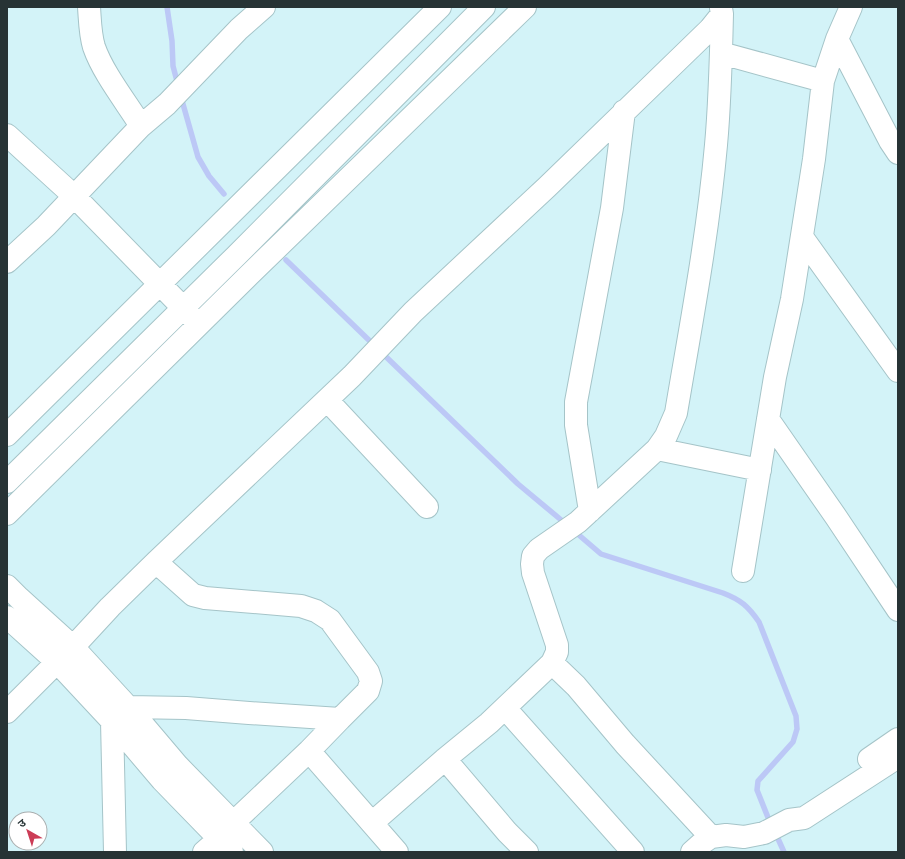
<svg xmlns="http://www.w3.org/2000/svg" width="905" height="859" font-family="Figtree,'Noto Sans Devanagari',sans-serif">
  <style>
    .lines { fill: none; stroke-linecap: round; stroke-linejoin: round }
    .stream { stroke: #bcc8f6; stroke-width: 5.5 }
    .minor-casing { stroke: #a5c4c8; stroke-width: 24 }
    .minor { stroke: #fff; stroke-width: 22 }
  </style>
  <rect width="100%" height="100%" fill="#d3f3f8"/>
  <g class="lines">
    <!-- stream -->
    <path class="stream" d="M167 7 172 41 173 66 178 85
      M181 97 198 157 209 176 224 194
      M286 260 375 346
      M381 352 518 484 566 524
      M573 530 601 554 723 593C741 600 748 606 759 622L796 716 797 729 793 742 758 781 757 790 771 825
      M775 832 784 852"/>
    <!-- minor casing -->
    <g class="minor-casing">
      <path id="minor" d="M89 7C90 20 90 34 94 47 103 73 126 102 141 126
        M837 39 890 141 898 153
        M721 53 823 81
        M7 135 74 196 194 319
        M802 237 898 371
        M7 262 46 226 141 126 167 104 239 29 264 7
        M327 400 427 507
        M768 419 836 517 898 610
        M7 435 440 7
        M657 449 760 470
        M7 482 236 256 484 7
        M590 511 576 425V402L612 208 624 111
        M7 514 249 275 525 7
        M156 562 193 595 205 598 301 606 316 611 330 620 368 672 371 681 368 691 340 719
        M743 571 775 377 792 299 814 159 823 81 837 39 851 7
        M7 586 19 598 73 647 128 707 178 766 262 852
        M7 617 57 662 112 721 162 780 232 852
        M73 647 110 607 156 562 352 376 413 312 547 187 710 29 722 14 721 8
        M552 663 576 686 625 744 711 837
        M128 707 186 708 249 713 340 719 309 751 234 822
        M505 708 633 852
        M7 712 57 662
        M112 721 115 852
        M309 751 397 852
        M445 759 507 832 527 852
        M869 759 898 739
        M372 823 445 759 489 723 552 663 557 652V645L533 573 532 564 533 556 539 549 578 522 657 449 666 436 676 413C691 324 708 235 716 145 720 102 721 58 722 14
        M204 852 220 838
        M692 852 701 844 711 837 726 835 744 837 764 833 789 820 804 818 898 757"/>
    </g>
    <!-- minor -->
    <use href="#minor" class="minor"/>
  </g>
  <!-- border -->
  <rect width="905" height="859" fill="none" stroke="#273335" stroke-width="16"/>
  <!-- north arrow -->
  <g transform="translate(28 831) rotate(321)"><circle r="19" fill="#ffffff" stroke="#a9adae"/>
  <path d="M0-3L7 15L0 10L-7 15Z" fill="#cc3c56"/>
  <text y="-6" font-size="11" font-weight="bold" text-anchor="middle" fill="#273335">उ</text>
  </g>
</svg>
